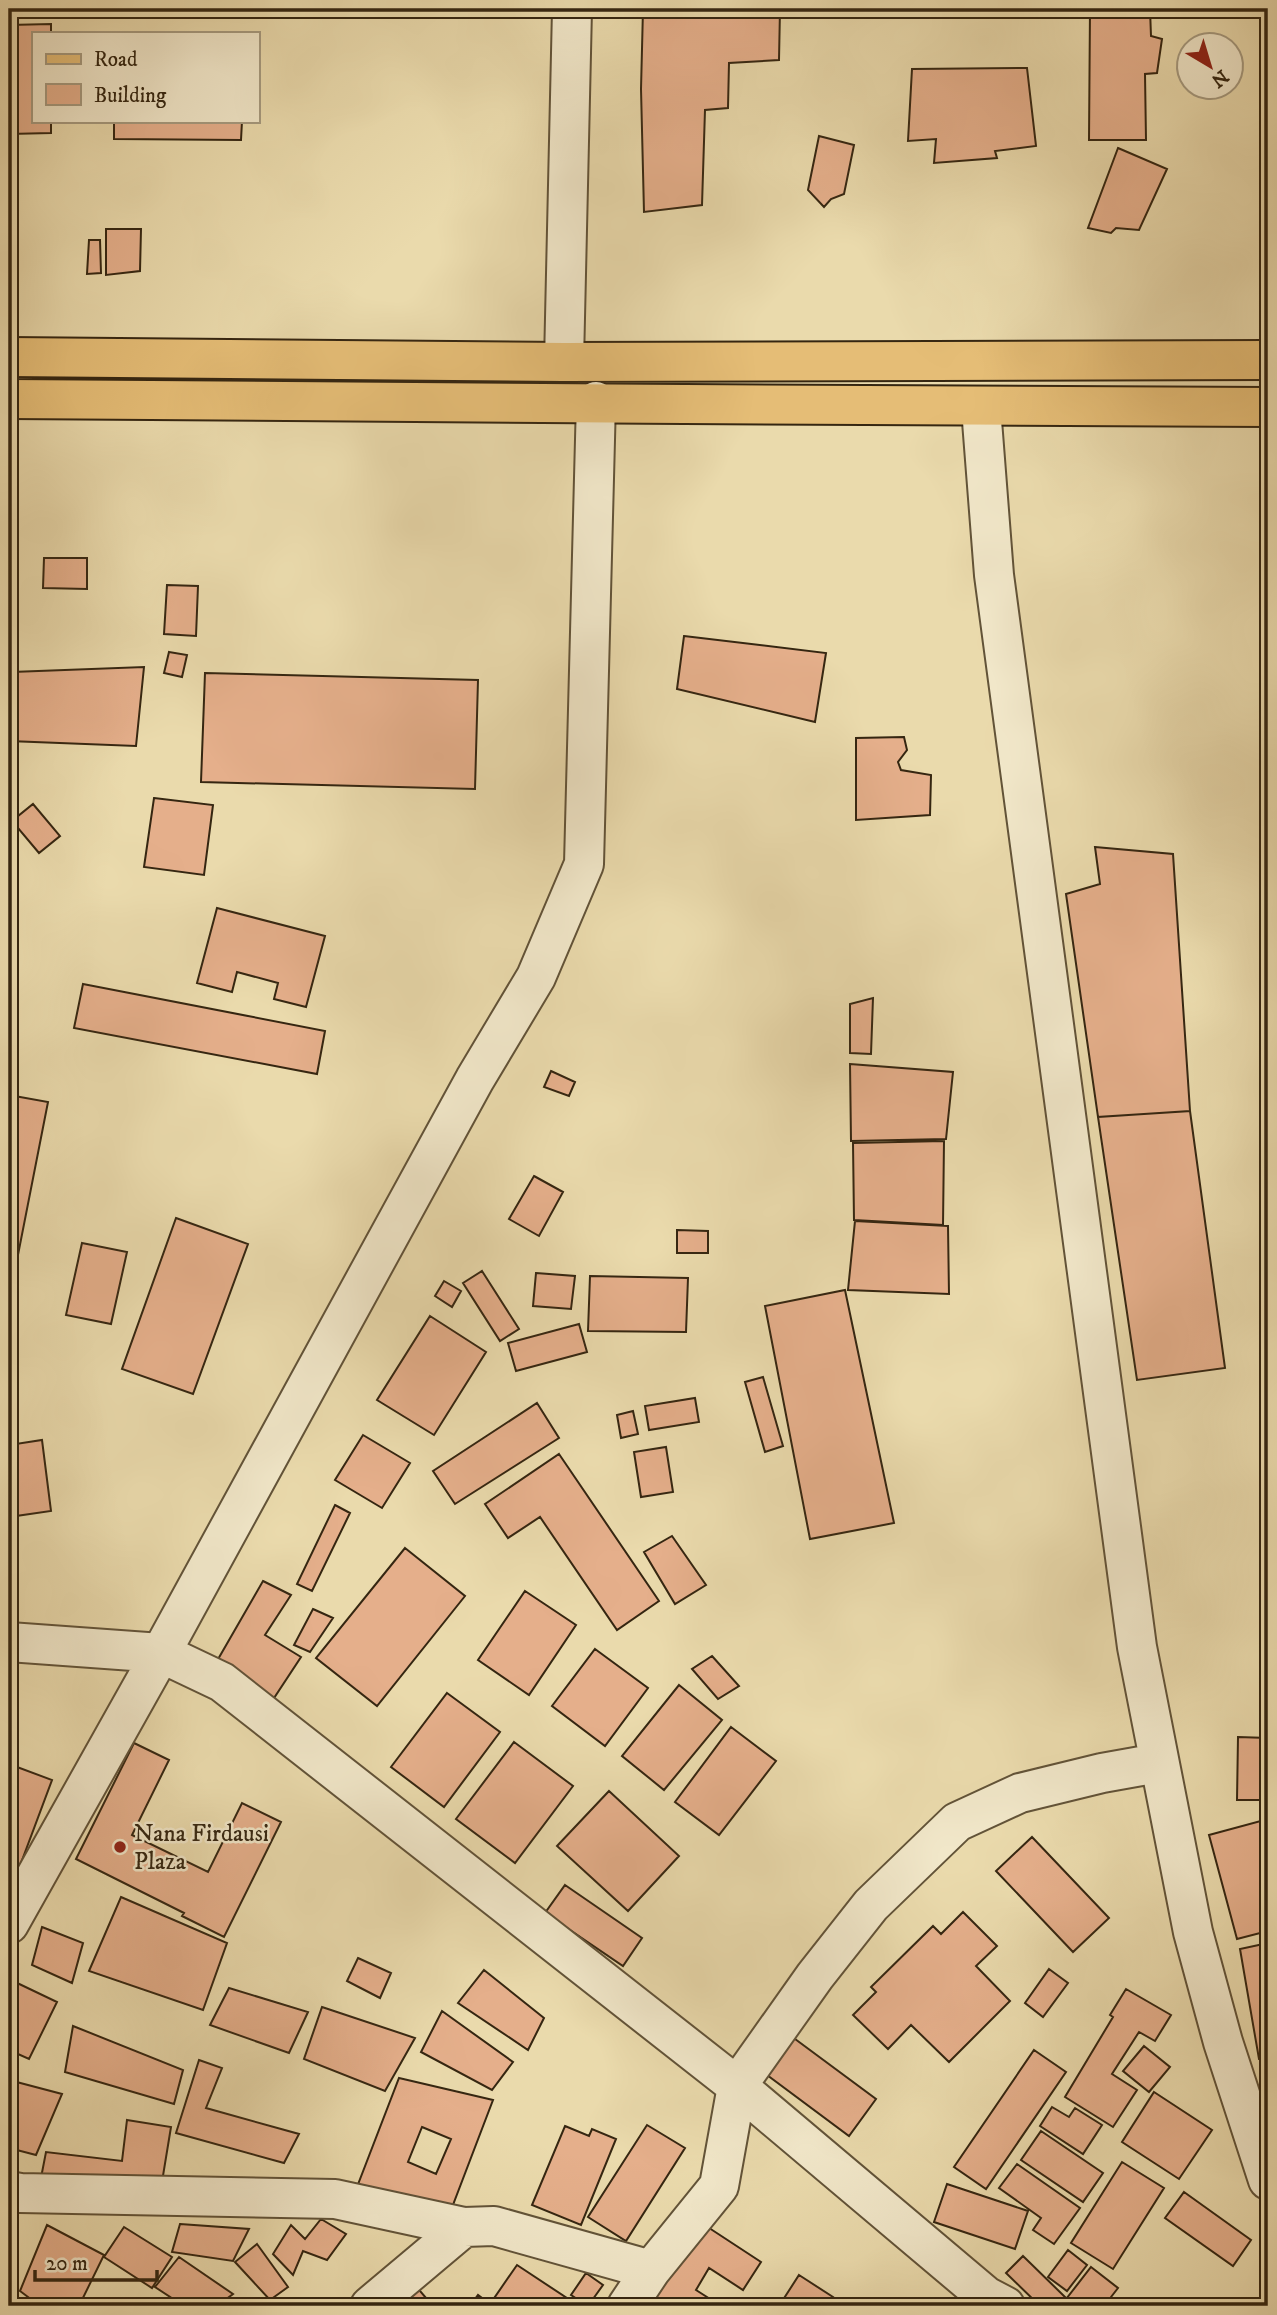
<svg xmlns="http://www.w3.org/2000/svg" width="1277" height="2315" font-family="'IM FELL DW Pica',serif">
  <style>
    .building { fill: #e5af8b; stroke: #352611; stroke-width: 2; fill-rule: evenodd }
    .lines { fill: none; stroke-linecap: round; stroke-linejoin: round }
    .minor-casing { stroke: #625338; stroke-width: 42 }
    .major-casing { stroke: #352611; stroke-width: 42 }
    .minor { stroke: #f1e7c9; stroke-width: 38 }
    .major { stroke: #e5bd76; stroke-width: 38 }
    .poi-dot { fill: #8f2418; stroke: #f1e7c9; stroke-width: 2.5 }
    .labels { text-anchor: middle; stroke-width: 5; stroke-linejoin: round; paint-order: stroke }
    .poi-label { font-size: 24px; fill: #352611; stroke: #f1e7c9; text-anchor: start }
  </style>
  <rect width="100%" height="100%" fill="#eadaac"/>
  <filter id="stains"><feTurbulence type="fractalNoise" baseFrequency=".00286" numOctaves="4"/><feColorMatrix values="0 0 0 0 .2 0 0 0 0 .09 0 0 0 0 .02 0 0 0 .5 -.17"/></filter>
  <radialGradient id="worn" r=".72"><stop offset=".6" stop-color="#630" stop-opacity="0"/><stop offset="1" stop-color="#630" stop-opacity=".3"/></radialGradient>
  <!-- building -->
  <path class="building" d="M643 9H780L779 60 729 63 728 108 705 110 702 205 644 212 641 89Z
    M1090 9H1150L1151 36 1162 39 1157 73 1145 74 1146 140H1089Z
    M51 24V33H33V121H51V133L9 134V25Z
    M1027 68 1036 146 995 151 997 158 934 163 936 139 908 141 912 69Z
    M114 121H242L241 140 114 139Z
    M819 136 854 145 844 194 831 199 824 207 808 190Z
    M1118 148 1167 169 1139 230 1116 228 1111 233 1088 228Z
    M106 229H141L140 271 106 275Z
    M89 240H100L101 273 87 274Z
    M44 558H87V589L43 588Z
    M167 585 198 586 196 636 164 634Z
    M684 636 826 653 815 722 677 689Z
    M169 652 187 655 182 677 164 673Z
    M144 667 136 746 9 741V685L12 672Z
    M205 673 478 680 475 789 201 782Z
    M904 737 907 750 898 762 901 770 931 775 930 815 856 820V738Z
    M154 798 213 805 204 875 144 867Z
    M33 804 60 836 39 853 12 821Z
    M1095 847 1173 854 1190 1111 1098 1117 1066 894 1100 884Z
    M217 908 325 936 306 1007 274 999 278 983 237 972 232 992 197 983Z
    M83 984 325 1031 317 1074 74 1028Z
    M873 998 871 1054 850 1053V1004Z
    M850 1064 953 1072 946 1139 851 1141Z
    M551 1071 575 1082 569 1096 544 1087Z
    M9 1095 48 1102 17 1260 9 1259Z
    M1190 1111 1225 1368 1137 1380 1098 1117Z
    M944 1141 943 1225 854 1220 853 1143Z
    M534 1176 563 1192 539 1236 509 1219Z
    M176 1218 248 1244 193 1394 122 1369Z
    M855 1221 948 1226 949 1294 848 1290Z
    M677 1230 708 1231V1253H677Z
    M82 1243 127 1252 111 1324 66 1315Z
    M482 1271 519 1329 500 1341 463 1283Z
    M536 1273 575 1276 571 1309 533 1306Z
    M590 1276 688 1278 686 1332 588 1331Z
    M444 1281 461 1291 452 1307 435 1296Z
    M845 1290 894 1523 810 1539 765 1306Z
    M430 1316 486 1352 434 1435 377 1400Z
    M579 1324 587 1352 516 1371 508 1343Z
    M763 1377 783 1446 765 1452 745 1382Z
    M695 1398 699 1422 649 1430 645 1406Z
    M537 1403 559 1438 455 1504 433 1471Z
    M633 1411 638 1434 621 1438 617 1415Z
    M363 1435 410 1463 382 1508 335 1480Z
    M42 1440 51 1511 9 1517V1445Z
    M666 1447 673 1492 641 1497 634 1452Z
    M559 1454 659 1601 617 1630 540 1517 508 1538 485 1504Z
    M335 1505 350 1513 312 1591 297 1584Z
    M672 1536 706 1585 675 1604 644 1552Z
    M405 1548 465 1596 377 1706 316 1658Z
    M263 1581 291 1595 265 1635 301 1657 274 1698 217 1661Z
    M525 1591 576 1625 529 1695 478 1660Z
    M313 1609 333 1618 310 1652 294 1645Z
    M595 1649 648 1688 605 1746 552 1706Z
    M712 1656 739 1686 718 1699 692 1669Z
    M679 1685 722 1720 664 1790 622 1756Z
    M447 1693 500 1732 444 1807 391 1767Z
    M731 1727 776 1761 719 1835 675 1802Z
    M1238 1737 1268 1738V1800H1237Z
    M514 1742 573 1786 515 1863 456 1819Z
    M134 1743 169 1760 132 1835 208 1872 242 1803 281 1822 224 1937 182 1916 184 1913 76 1859Z
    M9 1764 52 1780 15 1879 9 1876Z
    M609 1791 679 1856 628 1911 557 1846Z
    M1268 1819V1931L1237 1939 1209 1835Z
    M1032 1837 1109 1918 1073 1952 996 1871Z
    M565 1885 642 1938 623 1966 545 1913Z
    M121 1897 227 1943 203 2010 89 1971Z
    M963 1912 997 1946 976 1966 1010 2001 949 2062 911 2025 888 2049 853 2015 876 1992 871 1987 933 1926 941 1934Z
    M42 1927 83 1943 72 1983 32 1965Z
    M1268 1943V2058L1259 2059 1240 1949Z
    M358 1958 391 1973 380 1998 347 1981Z
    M1049 1969 1068 1983 1043 2017 1025 2003Z
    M484 1970 544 2018 528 2050 458 2003Z
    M13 1981 57 2002 29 2059 9 2050V1990Z
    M229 1988 308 2012 289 2053 210 2025Z
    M1126 1989 1171 2015 1155 2041 1139 2032 1112 2074 1137 2090 1113 2127 1065 2097 1113 2017 1110 2015Z
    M322 2007 415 2038 385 2091 304 2059Z
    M442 2011 513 2062 492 2090 421 2052Z
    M73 2026 183 2070 174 2104 65 2072Z
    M791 2036 876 2099 849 2136 763 2072Z
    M1144 2046 1170 2067 1149 2092 1123 2071Z
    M1034 2050 1066 2072 986 2189 954 2167Z
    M199 2060 222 2068 206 2108 299 2134 284 2163 176 2133Z
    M399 2078 493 2100 451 2210 357 2187ZM422 2127 451 2139 436 2174 408 2162Z
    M9 2080 62 2094 36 2155 9 2148Z
    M1154 2092 1212 2130 1179 2179 1122 2142Z
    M1052 2107 1069 2117 1075 2108 1102 2125 1083 2154 1040 2126Z
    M127 2120 171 2127 161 2188H39L46 2152 122 2161Z
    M647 2125 685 2148 626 2241 588 2217Z
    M565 2126 589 2136 592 2129 616 2139 581 2225 532 2205Z
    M1041 2131 1103 2173 1083 2202 1021 2160Z
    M1122 2162 1164 2188 1113 2269 1071 2243Z
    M1017 2164 1080 2208 1054 2244 1033 2230 1041 2218 999 2188Z
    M947 2184 1028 2211 1015 2249 934 2222Z
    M1184 2192 1251 2240 1233 2266 1165 2218Z
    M321 2219 346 2234 327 2260 303 2251 293 2275 273 2254 291 2225 305 2239Z
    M700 2222 761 2262 743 2290 709 2268 696 2290 721 2306H660L650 2300Z
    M180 2224 249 2229 233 2261 172 2252Z
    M47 2225 104 2255 79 2306H40L20 2291Z
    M124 2227 172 2257 152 2288 104 2257Z
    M257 2244 288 2287 270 2300 235 2262Z
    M1068 2250 1087 2265 1067 2291 1048 2277Z
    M1023 2256 1065 2297 1055 2306H1040L1006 2273Z
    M179 2257 233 2294 217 2306H184L155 2287Z
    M517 2265 579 2306H470L478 2295 490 2304Z
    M1091 2267 1118 2288 1104 2306H1067L1063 2303Z
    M586 2273 603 2285 588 2306 571 2295Z
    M799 2275 833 2297 827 2306H779Z
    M414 2284 433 2306H388Z"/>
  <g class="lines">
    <!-- minor casing -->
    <g class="minor-casing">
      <path id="minor" d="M564 362 572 9
        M981 408 994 575 1137 1647 1193 1932 1223 2042 1268 2180
        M9 1642 161 1653 222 1682 737 2086 986 2296 1005 2306
        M9 1924 161 1653 475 1079 536 977 584 864 596 401
        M9 2191 20 2193 335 2199 464 2227 494 2226 651 2270
        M370 2306 464 2227
        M627 2306 651 2270 719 2186 737 2086 815 1976 871 1905 957 1822 1020 1793 1102 1773 1158 1763"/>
    </g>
    <!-- major casing -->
    <g class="major-casing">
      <path id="major" d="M9 357 564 362 1268 360
        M9 399C429 400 848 408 1268 407"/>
    </g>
    <!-- minor -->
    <use href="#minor" class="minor"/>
    <!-- major -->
    <use href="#major" class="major"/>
  </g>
  <!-- markers -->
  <circle class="poi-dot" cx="120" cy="1847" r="7"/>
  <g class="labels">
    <!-- poi labels -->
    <g class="poi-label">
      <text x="134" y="1841">Nana Firdausi<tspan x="134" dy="28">Plaza</tspan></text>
    </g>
  </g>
  <!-- margin -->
  <rect width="1277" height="2315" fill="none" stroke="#eadaac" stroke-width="35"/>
  <rect x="10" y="10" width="1256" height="2294" fill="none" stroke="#352611" stroke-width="3.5"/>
  <rect x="18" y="18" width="1242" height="2280" fill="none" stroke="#352611" stroke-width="2"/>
  <!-- legend -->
  <rect x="32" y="32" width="228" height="91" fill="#f1e7c9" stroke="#a69a7f" stroke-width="2"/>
  <rect x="46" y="54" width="35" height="10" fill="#e5bd76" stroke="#a69a7f" stroke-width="2"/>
  <text x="94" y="66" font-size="21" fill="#352611">Road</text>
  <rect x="46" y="84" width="35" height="21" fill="#e5af8b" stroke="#a69a7f" stroke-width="2"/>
  <text x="94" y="102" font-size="21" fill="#352611">Building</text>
  <!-- north arrow -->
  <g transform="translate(1210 66) rotate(142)"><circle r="33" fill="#f1e7c9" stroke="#a69a7f" stroke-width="2"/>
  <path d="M0-5L12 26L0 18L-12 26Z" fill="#8f2418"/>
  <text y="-10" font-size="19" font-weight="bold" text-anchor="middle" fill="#352611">N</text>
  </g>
  <!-- scale -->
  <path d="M35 2270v10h122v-10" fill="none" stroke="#352611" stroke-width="3.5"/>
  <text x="46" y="2270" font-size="21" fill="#352611" stroke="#f1e7c9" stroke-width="5" paint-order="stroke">20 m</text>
  <rect width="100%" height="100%" filter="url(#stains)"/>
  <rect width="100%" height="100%" fill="url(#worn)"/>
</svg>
